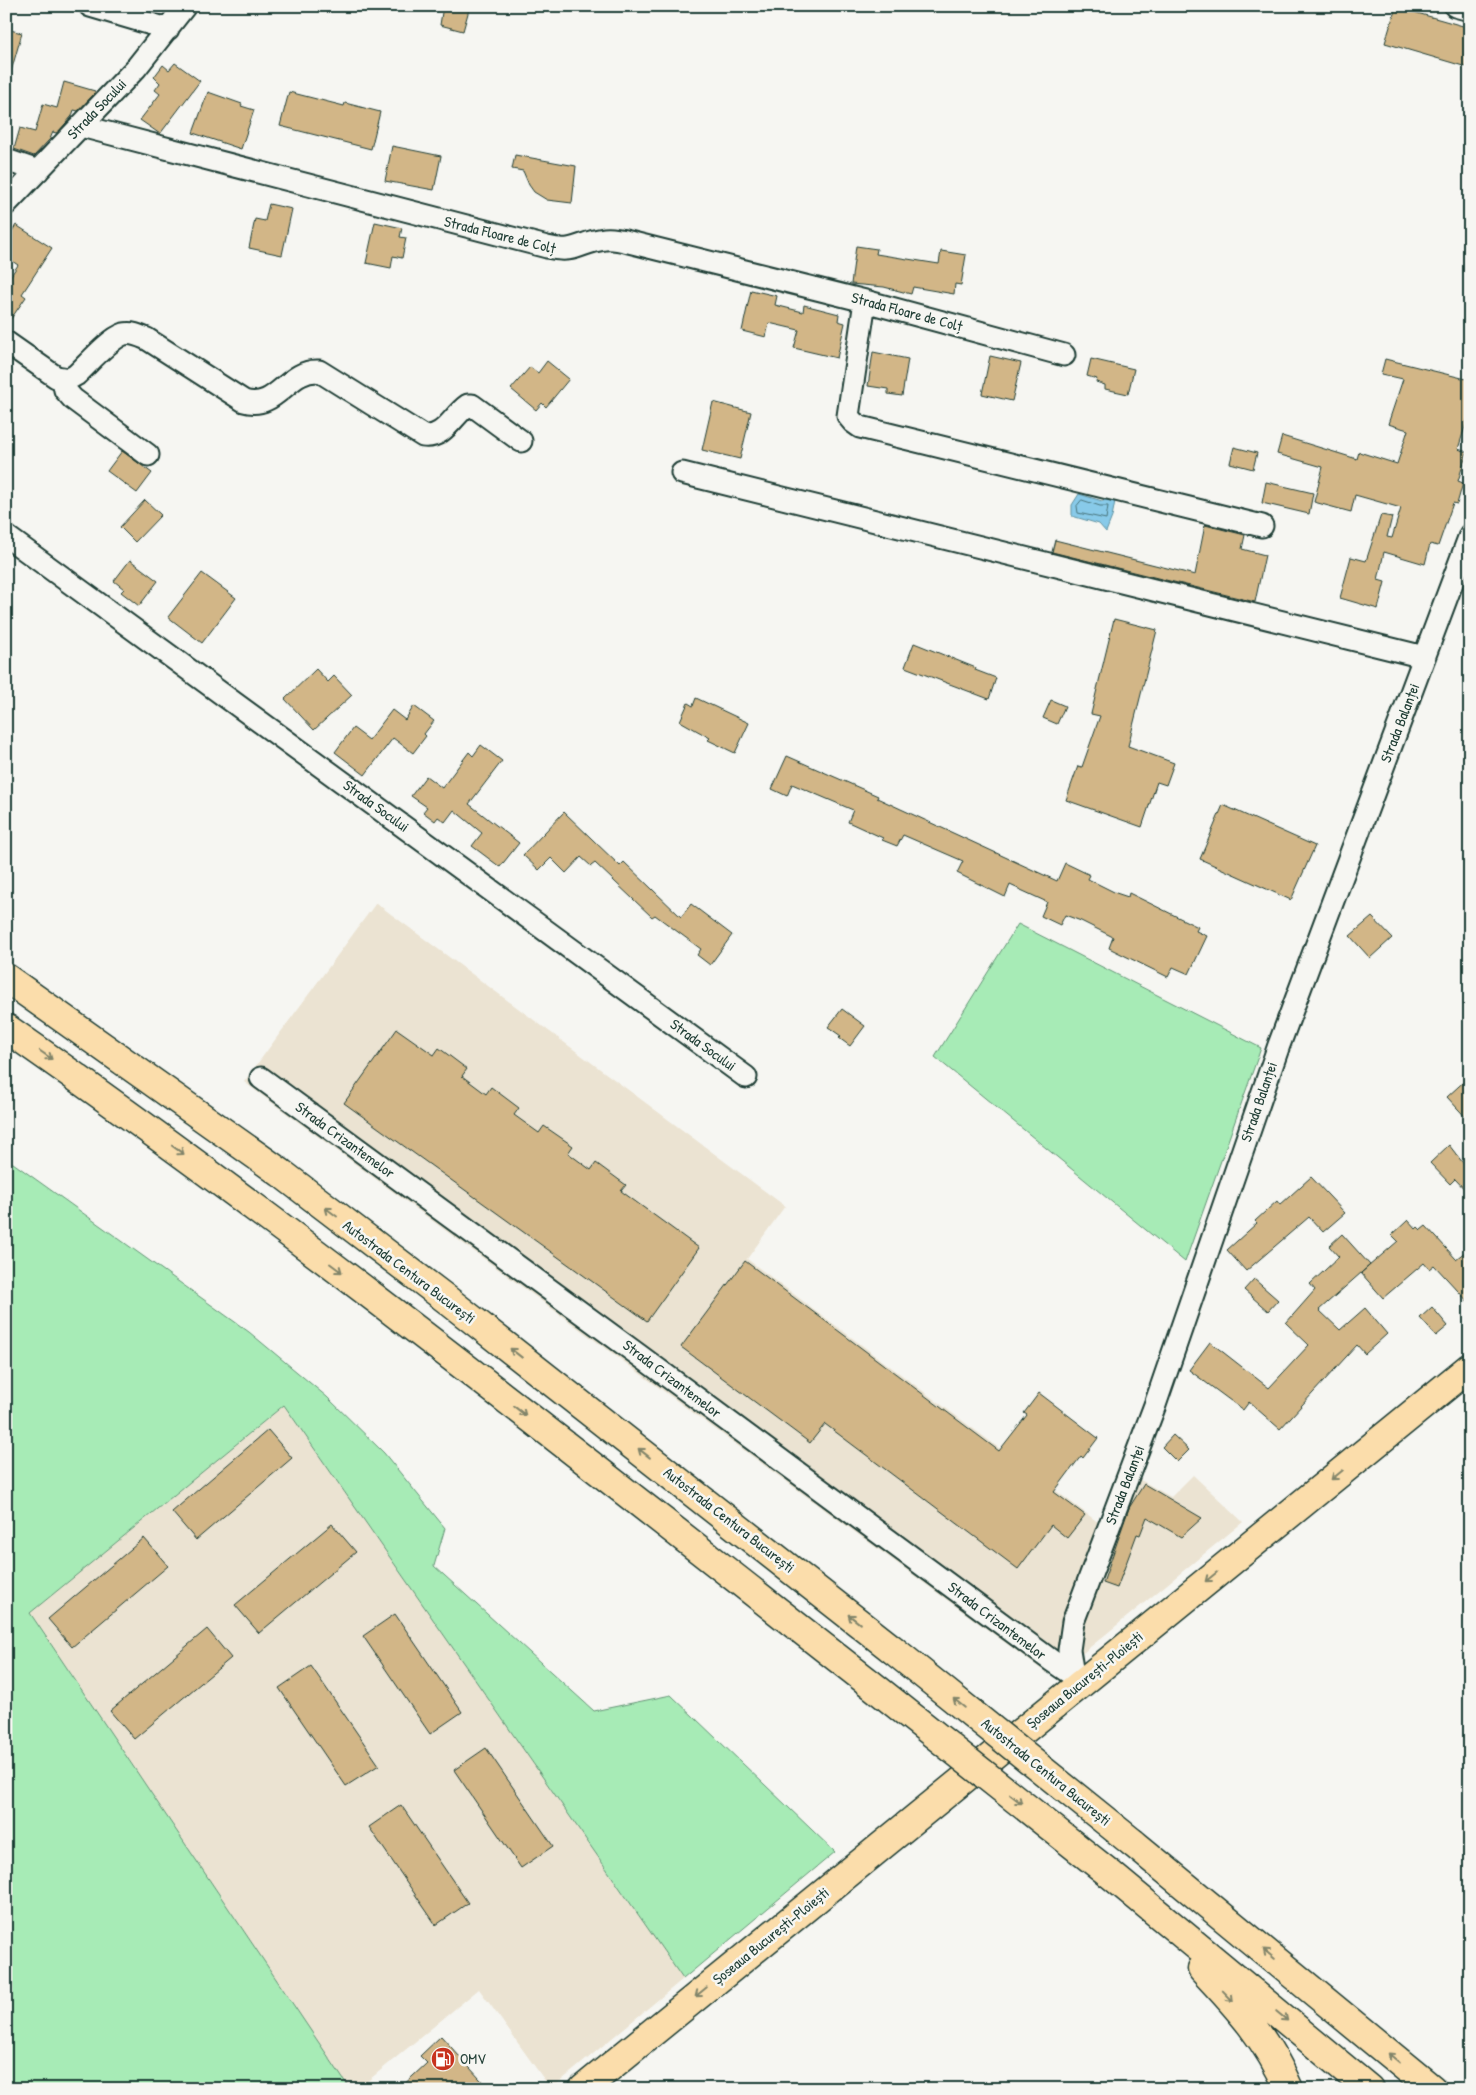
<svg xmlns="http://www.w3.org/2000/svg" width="1476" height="2095" font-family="'Patrick Hand',sans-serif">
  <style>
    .built { fill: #ebe3d2 }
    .green { fill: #a7ebb6; stroke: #639475 }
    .water { fill: #88cae9; stroke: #5e92a1 }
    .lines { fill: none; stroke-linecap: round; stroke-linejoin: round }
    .shore { stroke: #49757c; stroke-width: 1 }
    .building { fill: #d2b687; stroke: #1f3d34 }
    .street-casing { stroke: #1f3d34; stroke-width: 25 }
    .highway-casing { stroke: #1f3d34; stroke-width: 31 }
    .street { stroke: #f6f6f2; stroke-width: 21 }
    .highway { stroke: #fbddab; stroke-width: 28 }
    .highway-bridge-casing { stroke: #1f3d34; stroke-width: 31; stroke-linecap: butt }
    .highway-bridge { stroke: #fbddab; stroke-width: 28 }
    .oneway { stroke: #82856a }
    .labels { text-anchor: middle; stroke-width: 5; stroke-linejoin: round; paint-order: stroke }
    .street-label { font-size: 15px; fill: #1f3d34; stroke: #f6f6f2 }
    .poi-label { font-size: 15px; fill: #1f3d34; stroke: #f6f6f2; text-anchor: start }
  </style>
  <rect width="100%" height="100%" fill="#f6f6f2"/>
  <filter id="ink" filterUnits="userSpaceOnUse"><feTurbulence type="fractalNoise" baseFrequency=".02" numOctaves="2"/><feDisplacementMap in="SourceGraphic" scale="10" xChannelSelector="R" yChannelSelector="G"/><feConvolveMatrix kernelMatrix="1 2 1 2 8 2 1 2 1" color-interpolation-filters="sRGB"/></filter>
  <g filter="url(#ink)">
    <!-- built -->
    <path class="built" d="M376 903 785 1206 747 1259 1099 1523 1118 1536 1137 1478 1171 1497 1193 1475 1243 1522 1056 1675 1045 1672 244 1082Z
      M284 1405 683 1979 551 2089 479 1989 358 2089H350L30 1613Z"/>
    <!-- green -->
    <path class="green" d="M1018 924 1261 1048 1185 1262 935 1057Z
      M6 1158 249 1332 327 1397 384 1453 445 1528 434 1566 594 1711 671 1695 835 1852 683 1979 284 1405 30 1613 350 2089H22L6 2079Z"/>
    <!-- water -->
    <path class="water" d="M1079 494 1102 501 1111 499 1115 501 1112 517 1106 532 1099 524 1072 516V505Z"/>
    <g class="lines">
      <!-- shore -->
      <path class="shore" d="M1082 500 1100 506H1108L1106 519 1078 513 1077 506Z"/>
    </g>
    <!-- building -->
    <path class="building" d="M443 6H470L463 31 440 25Z
      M1396 7 1470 28V68L1385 43Z
      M6 29 22 33 10 75 6 74Z
      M175 63 200 81 160 134 140 120 160 94 155 90 160 83 154 77 163 65 169 70Z
      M64 82 95 91V93L78 111 74 110 72 116 59 131 56 133 53 132 50 139 34 156 14 149 20 128 35 132 43 104 57 108Z
      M208 92 242 104 241 106 254 110 241 149 193 133Z
      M289 92 344 106 345 103 380 112 371 149 280 126Z
      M392 146 441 156 434 190 385 181Z
      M515 155 576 166 572 203 547 200 534 192 529 185 523 171 512 169Z
      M269 204 292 209 282 255 249 248 255 219 265 221Z
      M375 222 402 228 400 237 406 238 402 258 393 256 391 268 366 263Z
      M16 225 52 248 22 294 26 297 6 326V283L18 265 6 257V240Z
      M856 246 877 249 876 254 939 264 941 251 966 255 961 285 955 284 954 294 913 287 911 294 884 287 851 284Z
      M751 290 777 296 775 305 803 312 804 305 839 314 838 321 845 323 837 358 794 348 799 330 769 323 766 337 742 331Z
      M873 352 908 359 902 396 888 394V389L868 386Z
      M990 356 1021 363 1012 401 982 394Z
      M1091 359 1134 369 1128 394 1105 389V385L1096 382 1097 379 1087 376Z
      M1385 359 1470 380V411L1458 449 1467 452 1458 481 1463 483 1457 504 1453 503 1438 546 1430 544 1425 564 1384 552 1378 580 1385 582 1378 609 1340 598 1351 557 1366 561 1381 515 1392 517 1387 537 1392 538 1401 508 1355 495 1351 512 1314 502 1323 467 1277 454 1282 436 1357 459 1359 452 1397 464 1408 430 1388 424 1403 379 1381 374Z
      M547 361 569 379 546 407 542 403 536 410 511 389 530 367 538 373Z
      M713 402 751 412 740 459 702 450Z
      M1234 447 1257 453 1253 469 1230 463Z
      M122 451 152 473 137 493 107 471Z
      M1266 482 1313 493 1309 514 1262 503Z
      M145 500 161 515 135 542 120 527Z
      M1205 525 1245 535 1242 549 1265 555 1255 602 1052 552 1055 540 1195 575Z
      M130 560 158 581 139 606 121 592 124 589 114 581Z
      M202 573 236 598 202 643 168 617Z
      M1114 619 1157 630 1128 746 1174 763 1166 785 1157 782 1142 827 1066 800 1078 766 1082 767 1100 716 1091 714Z
      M914 643 976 668 975 670 996 678 989 699 905 667Z
      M316 669 328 682 334 676 352 695 314 730 285 699Z
      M696 698 749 723 735 753 708 740 710 738 680 721 688 703 693 706Z
      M1051 700 1065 706 1057 724 1043 718Z
      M414 706 434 721 424 734 426 736 413 753 393 738 365 775 335 752 353 728 369 740 392 710 405 720Z
      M481 745 502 761 469 804 519 843 500 867 472 846 482 833 454 810 445 822 438 817 435 821 423 812 427 807 411 796 426 776 442 788 469 752 473 756Z
      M787 756 878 796 877 798 1057 881 1065 863 1090 875 1088 879 1116 893 1128 897 1129 893 1198 927 1196 931 1207 936 1189 974 1173 967 1168 977 1109 948 1113 937 1081 921 1065 915 1060 925 1041 916 1047 902 1010 885 1005 897 957 873 963 861 903 835 897 846 882 840 883 838 848 822 853 810 792 784 787 796 772 789Z
      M1223 805 1315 846 1291 900 1200 859Z
      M564 812 620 866 624 862 681 917 691 904 732 935 710 965 697 955 701 949 655 915 652 917 595 863 591 866 581 857 566 873 551 858 539 870 523 855Z
      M1372 917 1392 938 1370 958 1350 936Z
      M842 1009 865 1026 850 1046 839 1038 841 1036 828 1027Z
      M397 1029 434 1055 439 1048 467 1069 462 1076 486 1094 491 1087 519 1108 514 1115 539 1133 544 1126 573 1146 568 1153 591 1170 596 1163 626 1185 621 1191 699 1248 647 1321 344 1103Z
      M1470 1076V1122L1447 1097Z
      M1449 1145 1470 1172V1195L1455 1179 1450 1184 1430 1163Z
      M1311 1177 1345 1213 1323 1232 1309 1217 1246 1271 1227 1250 1257 1223 1255 1221 1277 1201 1280 1205Z
      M1408 1220 1416 1229 1418 1227 1421 1230 1426 1226 1456 1259 1470 1248V1304L1434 1265 1429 1269 1424 1263 1383 1298 1361 1273 1398 1241 1392 1235Z
      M1342 1234 1370 1265 1319 1310 1340 1330 1365 1308 1387 1334 1365 1354 1357 1345 1280 1429 1249 1402 1243 1410 1189 1370 1210 1342 1269 1388 1309 1345 1286 1323 1315 1290 1310 1284 1339 1257 1329 1246Z
      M745 1261 999 1451 1027 1415 1024 1413 1039 1393 1098 1438 1083 1458 1081 1456 1054 1492 1085 1515 1067 1538 1051 1525 1018 1569 825 1424 810 1443 681 1347Z
      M1254 1279 1278 1300 1268 1311 1244 1290Z
      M1432 1307 1448 1326 1436 1336 1420 1318Z
      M268 1430 292 1458 196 1540 172 1512Z
      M1173 1435 1189 1450 1177 1462 1162 1447Z
      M1144 1484 1202 1518 1181 1537 1147 1517 1140 1535 1137 1534 1117 1588 1103 1583 1129 1508Z
      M332 1524 356 1552 259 1633 235 1605Z
      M144 1538 168 1566 72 1647 48 1619Z
      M395 1614 462 1712 430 1734 363 1636Z
      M207 1629 231 1658 134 1739 110 1711Z
      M311 1666 379 1765 346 1786 279 1688Z
      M486 1748 553 1846 521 1868 454 1770Z
      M401 1805 468 1903 436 1925 369 1827Z
      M441 2036 489 2089H399L427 2063 420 2056Z"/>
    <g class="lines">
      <!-- street casing -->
      <g class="street-casing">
        <path id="street" d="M90 6 168 29
          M1455 6 1470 10
          M81 126 547 247C577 254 579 242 605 239 613 238 621 240 629 242L865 301 1064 355
          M6 160 38 171
          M6 204 136 68 185 6
          M865 301 848 416 853 422 860 427 1262 526
          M6 342 56 377 69 379 76 375C88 364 109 339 124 334 132 332 140 336 147 339L244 401C277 411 287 369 319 371L423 436C444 439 453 415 468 405H472L521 441
          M63 380 65 390 73 399 148 455
          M682 473 1424 657
          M6 536 746 1077
          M261 1078 640 1356 1052 1661 1080 1680
          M1073 1675 1069 1650 1073 1622 1155 1405 1279 1045 1470 535"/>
      </g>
      <!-- highway casing -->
      <g class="highway-casing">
        <path id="highway" d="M6 978 281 1173 450 1302 892 1649
          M6 1028C302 1234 584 1460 868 1682
          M1133 1843 1432 2089
          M1110 1874 1369 2089
          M1202 1969C1238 2007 1268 2040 1289 2089
          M583 2089 1470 1367"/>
      </g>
      <!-- street -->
      <use href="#street" class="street"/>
      <!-- highway -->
      <use href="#highway" class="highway"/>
      <!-- highway-bridge casing -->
      <g class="highway-bridge-casing">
        <path id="highway-bridge" d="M892 1649 1133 1843
          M868 1682 1110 1874"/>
      </g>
      <!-- highway-bridge -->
      <use href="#highway-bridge" class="highway-bridge"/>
    </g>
    <!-- one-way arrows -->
    <defs><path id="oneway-shaft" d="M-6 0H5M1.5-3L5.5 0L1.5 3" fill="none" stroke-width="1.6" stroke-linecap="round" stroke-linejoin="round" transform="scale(1.25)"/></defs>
    <g class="oneway">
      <use href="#oneway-shaft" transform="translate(46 1055) rotate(35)"/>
      <use href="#oneway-shaft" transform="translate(178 1150) rotate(36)"/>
      <use href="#oneway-shaft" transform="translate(331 1212) rotate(-143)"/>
      <use href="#oneway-shaft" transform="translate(336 1268) rotate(37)"/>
      <use href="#oneway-shaft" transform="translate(516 1353) rotate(-142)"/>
      <use href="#oneway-shaft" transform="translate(520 1411) rotate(38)"/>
      <use href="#oneway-shaft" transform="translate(644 1453) rotate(-142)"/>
      <use href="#oneway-shaft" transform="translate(1337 1475) rotate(141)"/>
      <use href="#oneway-shaft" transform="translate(1211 1577) rotate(141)"/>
      <use href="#oneway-shaft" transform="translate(854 1619) rotate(-142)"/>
      <use href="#oneway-shaft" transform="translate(959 1703) rotate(-141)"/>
      <use href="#oneway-shaft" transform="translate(1016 1799) rotate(38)"/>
      <use href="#oneway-shaft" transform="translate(1269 1954) rotate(-140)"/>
      <use href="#oneway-shaft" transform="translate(701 1992) rotate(141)"/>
      <use href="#oneway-shaft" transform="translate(1228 1996) rotate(46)"/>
      <use href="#oneway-shaft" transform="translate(1282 2016) rotate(40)"/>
      <use href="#oneway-shaft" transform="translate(1394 2058) rotate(-140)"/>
    </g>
  </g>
  <!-- icons -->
  <defs>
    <g id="fuel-disc" transform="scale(1.25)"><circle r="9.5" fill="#c8321e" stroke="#f6f6f2"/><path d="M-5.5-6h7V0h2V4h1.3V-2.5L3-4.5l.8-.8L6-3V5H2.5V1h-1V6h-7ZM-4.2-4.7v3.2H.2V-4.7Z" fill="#fff"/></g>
  </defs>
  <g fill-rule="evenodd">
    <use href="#fuel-disc" x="443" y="2059"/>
  </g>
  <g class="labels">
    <!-- street labels -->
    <g class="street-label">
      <text transform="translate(97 109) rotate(-46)" y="5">Strada Socului</text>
      <text transform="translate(500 235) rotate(14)" y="5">Strada Floare de Colț</text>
      <text transform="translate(907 312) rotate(15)" y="5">Strada Floare de Colț</text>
      <text transform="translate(1400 723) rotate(-69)" y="5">Strada Balanței</text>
      <text transform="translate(376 806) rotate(36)" y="5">Strada Socului</text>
      <text transform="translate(703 1045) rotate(36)" y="5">Strada Socului</text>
      <text transform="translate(1259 1102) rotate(-71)" y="5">Strada Balanței</text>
      <text transform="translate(345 1140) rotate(36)" y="5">Strada Crizantemelor</text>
      <text transform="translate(409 1272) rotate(37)" y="5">Autostrada Centura București</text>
      <text transform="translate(672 1379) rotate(37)" y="5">Strada Crizantemelor</text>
      <text transform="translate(1125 1485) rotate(-69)" y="5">Strada Balanței</text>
      <text transform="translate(729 1520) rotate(38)" y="5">Autostrada Centura București</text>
      <text transform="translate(997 1621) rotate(37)" y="5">Strada Crizantemelor</text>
      <text transform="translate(1085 1680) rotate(-39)" y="5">Șoseaua București-Ploiești</text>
      <text transform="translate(1046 1772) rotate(39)" y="5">Autostrada Centura București</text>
      <text transform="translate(771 1936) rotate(-39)" y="5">Șoseaua București-Ploiești</text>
    </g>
    <!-- poi labels -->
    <g class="poi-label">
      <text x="460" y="2064">OMV</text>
    </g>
  </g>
  <!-- margin -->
  <rect width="1476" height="2095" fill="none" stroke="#f6f6f2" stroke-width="25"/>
  <rect x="12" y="12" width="1451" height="2070" fill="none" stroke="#1f3d34" stroke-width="2" filter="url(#ink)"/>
</svg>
